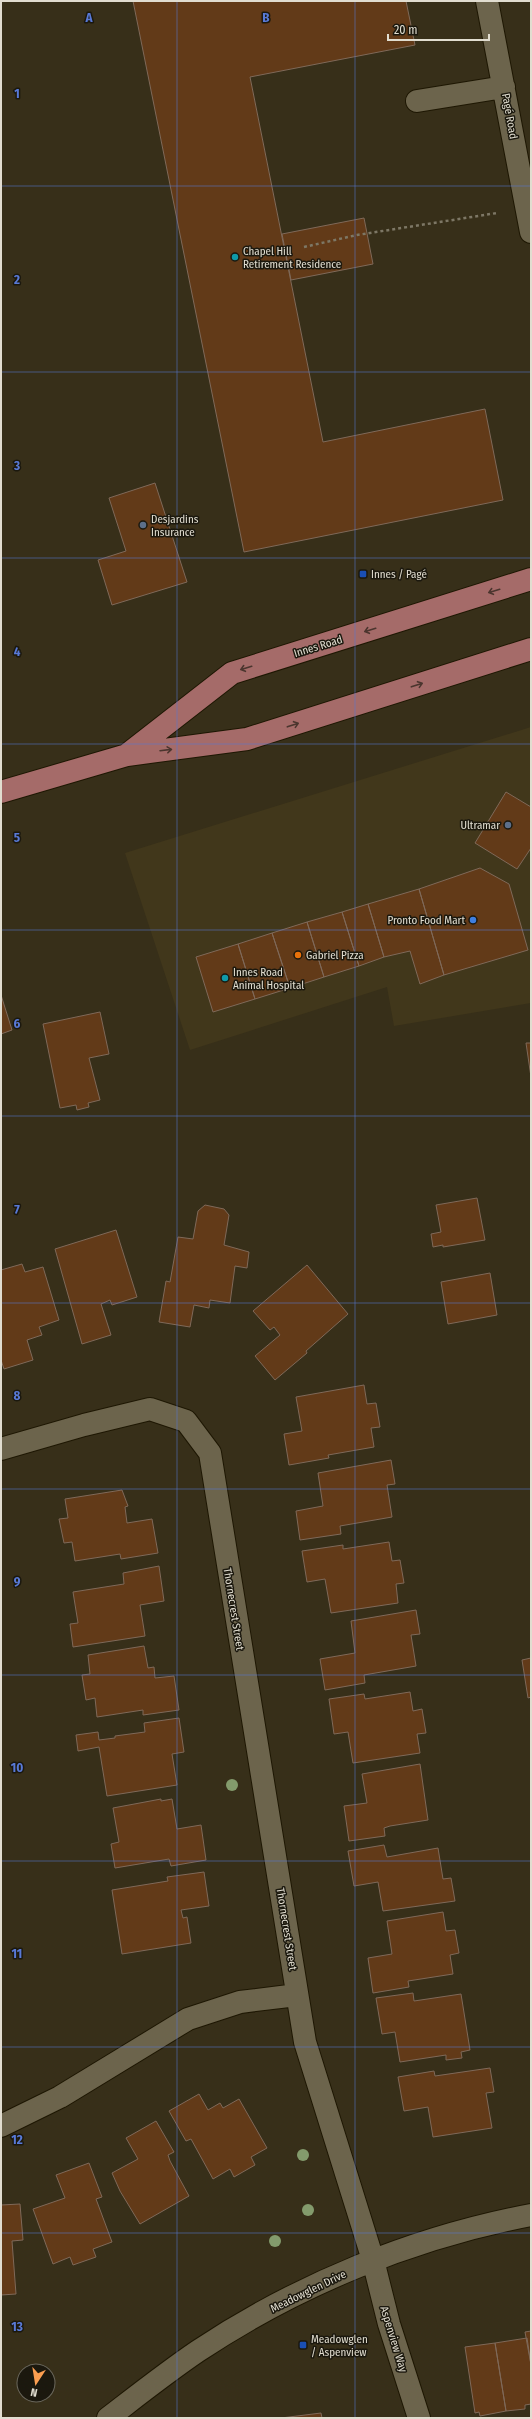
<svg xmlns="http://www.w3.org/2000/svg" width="532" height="2419" font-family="'Fira Sans Condensed',sans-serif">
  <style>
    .built { fill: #41371b }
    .building { fill: #623a18; stroke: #7f6959 }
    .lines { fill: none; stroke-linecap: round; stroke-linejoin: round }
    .minor-casing { stroke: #1e1703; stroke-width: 24 }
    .major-casing { stroke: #1e1703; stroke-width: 24 }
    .path { stroke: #7d7765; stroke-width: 2.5; stroke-dasharray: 3 3; stroke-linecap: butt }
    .minor { stroke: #6c644c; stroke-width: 22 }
    .major { stroke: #a56b69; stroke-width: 22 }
    .tree { fill: #839b6c }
    .oneway { stroke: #4b352e }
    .grid { fill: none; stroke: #5879d6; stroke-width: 1; stroke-opacity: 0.55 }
    .culture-dot { fill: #0f9aa8; stroke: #1b180e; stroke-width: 1.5 }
    .service-dot { fill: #5c6f8a; stroke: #1b180e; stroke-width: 1.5 }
    .transit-dot { fill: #1a4fb4; stroke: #1b180e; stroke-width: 1.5 }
    .shop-dot { fill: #3f7fe0; stroke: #1b180e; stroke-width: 1.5 }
    .food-dot { fill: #e8710a; stroke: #1b180e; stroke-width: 1.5 }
    .labels { text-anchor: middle; stroke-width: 3; stroke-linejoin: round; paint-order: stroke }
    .street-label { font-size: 11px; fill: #e1ddd0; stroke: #1b180e }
    .poi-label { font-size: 11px; fill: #e1ddd0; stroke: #1b180e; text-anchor: start }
    .grid-label { font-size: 13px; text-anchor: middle; font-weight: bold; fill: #5879d6; stroke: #1b180e; stroke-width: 3; stroke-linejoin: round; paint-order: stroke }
  </style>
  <rect width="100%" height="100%" fill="#372f19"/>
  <!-- built -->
  <path class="built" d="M531 727V1003L394 1026 387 987 190 1050 125 853Z"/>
  <!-- building -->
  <path class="building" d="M133 1H406L415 45 250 77 323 442 485 409 503 500 244 552Z
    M364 218 373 264 291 280 282 234Z
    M155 483 187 582 112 605 98 560 126 551 109 498Z
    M506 792 531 807V848L517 869 475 843Z
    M480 868 509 884 528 950 444 975 419 889Z
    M419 889 444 975 420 984 410 951 384 957 368 904Z
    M368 904 384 957 359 966 342 912Z
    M342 912 359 966 324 977 307 922Z
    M307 922 324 977 290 988 272 933Z
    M272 933 290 988 255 999 238 944Z
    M238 944 255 999 213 1012 196 957Z
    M1 995 12 1030 1 1034Z
    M100 1012 109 1054 89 1058 100 1100 88 1103 89 1107 77 1110 76 1105 60 1108 43 1024Z
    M526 1043H531V1077Z
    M477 1198 485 1240 443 1247V1245L433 1247 431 1234 441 1232 436 1205Z
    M205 1205 224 1209 229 1215 224 1245 249 1252 247 1268 235 1266 230 1303 210 1300 209 1308 194 1305 190 1327 159 1322 166 1281 170 1282 178 1237 193 1239 198 1211Z
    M116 1230 137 1297 112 1305 110 1300 101 1304 111 1335 82 1344 55 1249Z
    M22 1264 25 1272 43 1267 59 1320 39 1327 42 1335 27 1340 33 1360 4 1369 1 1360V1270Z
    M307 1265 348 1314 306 1351 307 1353 275 1380 255 1356 280 1335 274 1327 270 1330 253 1311Z
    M490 1273 497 1315 448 1324 441 1282Z
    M364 1385 367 1404 376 1403 380 1427 371 1428 374 1447 328 1455 329 1458 289 1465 284 1434 302 1431 296 1397Z
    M391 1460 395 1484 387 1485 392 1517 340 1526 341 1534 300 1540 296 1511 323 1506 318 1473Z
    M122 1490 128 1506 125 1507 127 1523 152 1519 158 1553 121 1559 120 1554 75 1561 72 1542 64 1543 59 1519 68 1518 65 1499Z
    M389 1542 392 1561 400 1560 404 1583 396 1584 398 1603 331 1613 325 1579 307 1582 302 1551 343 1545V1549Z
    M159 1566 164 1601 140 1605 145 1636 73 1647 70 1624 78 1623 73 1592 124 1584 123 1573Z
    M416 1610 420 1634 411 1635 416 1666 364 1675 365 1683 325 1690 320 1659 355 1653 351 1621Z
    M144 1646 148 1668 154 1667 155 1678 174 1676 179 1710 143 1715V1710L97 1717 95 1698 86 1700 82 1675 90 1674 88 1655Z
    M531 1658V1697L528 1698 522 1660Z
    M410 1692 413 1711 422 1709 426 1733 417 1734 420 1753 353 1763 348 1732 334 1734 329 1699 364 1694 365 1699Z
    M179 1718 184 1752 172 1754 177 1785 107 1796 99 1747 78 1751 76 1735 98 1732 99 1740 115 1738V1736L145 1732 144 1723Z
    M420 1764 428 1820 390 1826 384 1828 385 1836 349 1841 344 1806 367 1803 362 1774Z
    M161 1799V1801L172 1799 177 1829 201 1825 206 1860 171 1866 169 1859 115 1868 111 1844 119 1842 113 1808Z
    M384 1845 387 1857 438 1848 443 1879 451 1878 455 1901 383 1911 378 1882 354 1886 348 1851Z
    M204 1872 209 1906 181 1910 183 1918 187 1917 191 1943 122 1954 112 1890 168 1881 167 1877Z
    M443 1912 446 1931 455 1930 459 1953 450 1955 453 1974 408 1981 409 1987 373 1993 368 1958 392 1954 387 1921Z
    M413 1993 414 2001 461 1994 470 2050 461 2052 462 2058 446 2060V2055L400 2062 395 2032 382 2034 376 1998Z
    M490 2068 494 2092 486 2093 492 2128 433 2137 428 2107 404 2111 398 2077 434 2071 435 2076Z
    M199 2094 208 2110 220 2103 223 2108 239 2099 267 2148 251 2157 255 2165 234 2177 230 2169 213 2179 191 2139 186 2141 169 2111Z
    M156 2121 174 2152 168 2155 170 2161 189 2196 140 2224 120 2191 112 2173 138 2159 126 2138Z
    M89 2163 102 2197 96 2199 112 2242 93 2249 96 2257 73 2265 70 2257 53 2264 33 2209 65 2198 56 2175Z
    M20 2204 23 2240 12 2241 16 2294 1 2295V2205Z
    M531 2331V2365L525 2332Z
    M527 2338 531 2365V2404L525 2405V2409L506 2411 495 2343Z
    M495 2343 506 2411 480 2416 479 2412 475 2413 465 2347Z
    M321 2413 322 2418H281Z"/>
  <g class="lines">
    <!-- minor casing -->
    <g class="minor-casing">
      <path id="minor" d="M487 1 531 232
        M417 101 504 87
        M1 1449 84 1425 150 1409 186 1421 210 1453 305 2042 373 2260 389 2324 419 2418
        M1 2126 60 2097 188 2019 240 2002 297 1995
        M108 2418C138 2395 167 2372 198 2351 297 2285 414 2237 531 2215"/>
    </g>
    <!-- major casing -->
    <g class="major-casing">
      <path id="major" d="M128 754 232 673 531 579
        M1 792 127 755 247 739 531 649"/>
    </g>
    <!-- path -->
    <path class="path" d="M304 247 357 235 497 213"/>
    <!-- minor -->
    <use href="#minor" class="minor"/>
    <!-- major -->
    <use href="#major" class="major"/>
  </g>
  <!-- trees -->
  <g class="tree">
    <circle cx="232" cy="1785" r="6"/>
    <circle cx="303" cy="2155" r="6"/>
    <circle cx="308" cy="2210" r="6"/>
    <circle cx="275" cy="2241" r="6"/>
  </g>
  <!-- one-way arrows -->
  <defs><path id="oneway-shaft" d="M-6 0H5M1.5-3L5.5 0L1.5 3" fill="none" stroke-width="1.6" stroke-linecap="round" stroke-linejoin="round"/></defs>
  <g class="oneway">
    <use href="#oneway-shaft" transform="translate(494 591) rotate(163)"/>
    <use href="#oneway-shaft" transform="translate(370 630) rotate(163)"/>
    <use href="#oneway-shaft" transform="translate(246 668) rotate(163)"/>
    <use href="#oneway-shaft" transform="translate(417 685) rotate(-18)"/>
    <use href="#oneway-shaft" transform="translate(293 725) rotate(-18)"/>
    <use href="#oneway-shaft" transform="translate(166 750) rotate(-7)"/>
  </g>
  <!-- grid -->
  <path class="grid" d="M177 1V2418M355 1V2418M1 186H531M1 372H531M1 558H531M1 744H531M1 930H531M1 1116H531M1 1303H531M1 1489H531M1 1675H531M1 1861H531M1 2047H531M1 2233H531"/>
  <!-- markers -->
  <g class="culture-dot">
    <circle cx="235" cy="257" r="4"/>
    <circle cx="225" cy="978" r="4"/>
  </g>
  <g class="service-dot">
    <circle cx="143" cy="525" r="4"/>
    <circle cx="508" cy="825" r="4"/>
  </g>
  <g class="transit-dot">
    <rect x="359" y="570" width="8" height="8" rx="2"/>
    <rect x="299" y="2341" width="8" height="8" rx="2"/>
  </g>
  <circle class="shop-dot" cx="473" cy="920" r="4"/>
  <circle class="food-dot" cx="298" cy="955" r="4"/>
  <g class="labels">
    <!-- street labels -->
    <g class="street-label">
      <text transform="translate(510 116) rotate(80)" y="4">Pagé Road</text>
      <text transform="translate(318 646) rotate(-17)" y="4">Innes Road</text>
      <text transform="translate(234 1609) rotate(81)" y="4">Thornecrest Street</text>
      <text transform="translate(287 1929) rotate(81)" y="4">Thornecrest Street</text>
      <text transform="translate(308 2291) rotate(-26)" y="4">Meadowglen Drive</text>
      <text transform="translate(394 2339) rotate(73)" y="4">Aspenview Way</text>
    </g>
    <!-- poi labels -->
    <g class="poi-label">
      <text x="243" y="255">Chapel Hill<tspan x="243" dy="13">Retirement Residence</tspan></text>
      <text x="151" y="523">Desjardins<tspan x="151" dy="13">Insurance</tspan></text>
      <text x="371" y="578">Innes / Pagé</text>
      <text x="500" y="829" text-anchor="end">Ultramar</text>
      <text x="465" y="924" text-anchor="end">Pronto Food Mart</text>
      <text x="306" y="959">Gabriel Pizza</text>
      <text x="233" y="976">Innes Road<tspan x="233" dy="13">Animal Hospital</tspan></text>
      <text x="311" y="2343">Meadowglen<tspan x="311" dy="13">/ Aspenview</tspan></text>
    </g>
  </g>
  <g class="grid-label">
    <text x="89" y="22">A</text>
    <text x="266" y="22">B</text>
    <text x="17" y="98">1</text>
    <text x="17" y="284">2</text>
    <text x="17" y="470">3</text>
    <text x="17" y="656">4</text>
    <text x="17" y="842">5</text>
    <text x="17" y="1028">6</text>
    <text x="17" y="1214">7</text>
    <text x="17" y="1400">8</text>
    <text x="17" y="1586">9</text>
    <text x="17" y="1772">10</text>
    <text x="17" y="1958">11</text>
    <text x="17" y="2144">12</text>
    <text x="17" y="2331">13</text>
  </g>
  <!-- border -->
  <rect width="532" height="2419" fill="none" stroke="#e1ddd0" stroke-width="4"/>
  <!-- north arrow -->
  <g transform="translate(36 2383) rotate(192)"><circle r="19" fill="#1b180e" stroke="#6a675c"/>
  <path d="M0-3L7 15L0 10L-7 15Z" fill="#fb9e50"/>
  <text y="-6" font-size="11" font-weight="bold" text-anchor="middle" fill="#e1ddd0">N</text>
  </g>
  <!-- scale -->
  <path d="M388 34v6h101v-6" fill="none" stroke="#e1ddd0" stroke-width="2"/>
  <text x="394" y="34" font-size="12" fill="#e1ddd0" stroke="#1b180e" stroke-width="3" paint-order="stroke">20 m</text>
</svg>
